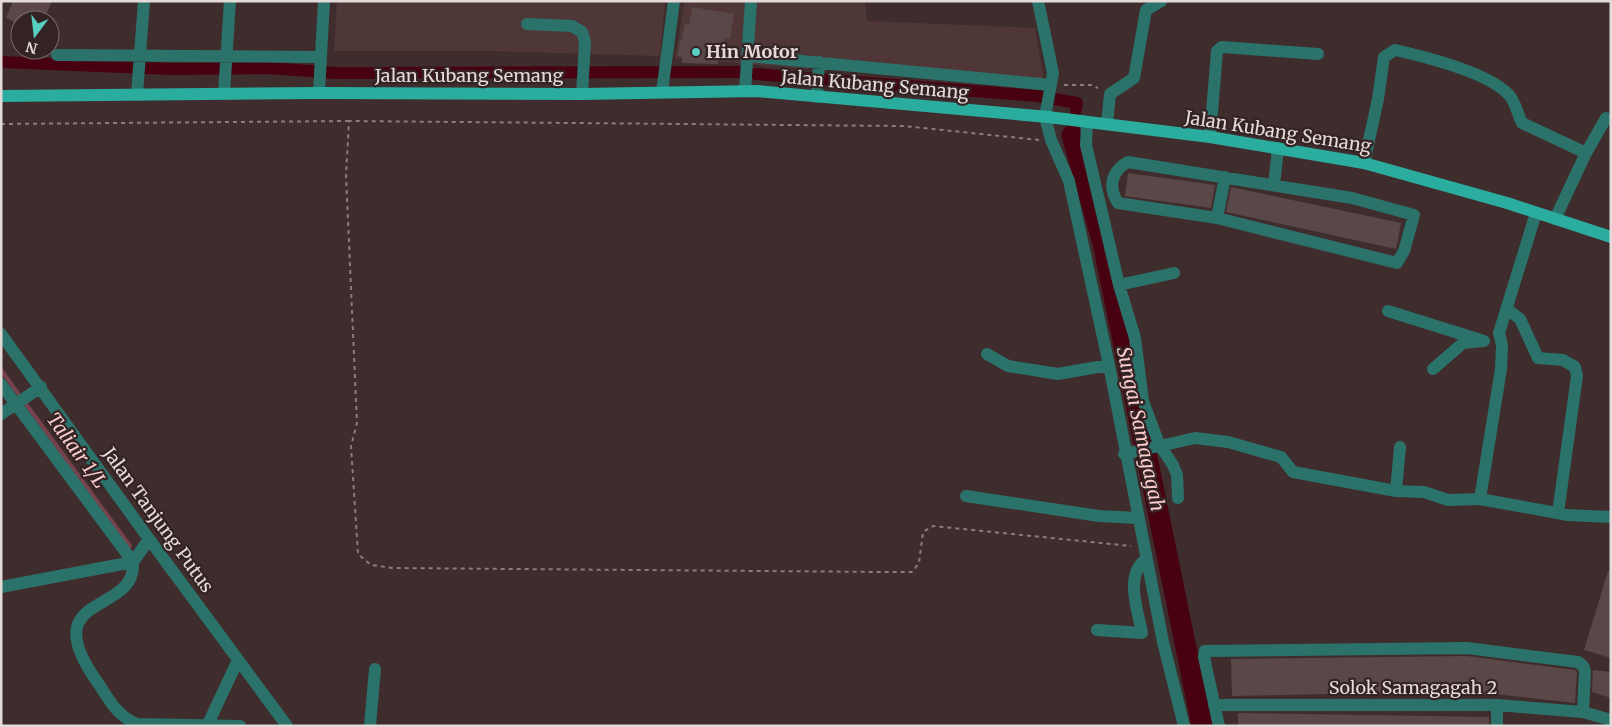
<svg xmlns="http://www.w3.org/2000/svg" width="1612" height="727" font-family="Merriweather,serif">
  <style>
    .built { fill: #4f3738 }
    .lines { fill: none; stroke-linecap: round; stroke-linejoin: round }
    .stream { stroke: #77424d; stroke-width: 4 }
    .canal { stroke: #480110; stroke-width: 12 }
    .river { stroke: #480110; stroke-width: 21 }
    .building { fill: #5a4748 }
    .path { stroke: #8b7c7c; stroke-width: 2; stroke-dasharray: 4 4; stroke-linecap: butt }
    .minor { stroke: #2a726a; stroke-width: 12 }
    .major { stroke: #2aac9f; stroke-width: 12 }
    .poi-dot { fill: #58cec0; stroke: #342324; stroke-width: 2 }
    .labels { text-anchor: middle; stroke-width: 4.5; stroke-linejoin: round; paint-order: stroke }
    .poi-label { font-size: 18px; font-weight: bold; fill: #e5dada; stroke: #342324; text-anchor: start }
    .street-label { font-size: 18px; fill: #e5dada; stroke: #342324 }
    .water-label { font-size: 19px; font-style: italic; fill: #facccc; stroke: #342324 }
  </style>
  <rect width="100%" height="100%" fill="#3f2d2d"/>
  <!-- built -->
  <path class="built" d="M337 1H665L660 56 492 51H334Z
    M685 1H865L867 21 1035 28 1044 80 809 57 808 69 675 58Z"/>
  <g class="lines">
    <!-- stream -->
    <path class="stream" d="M1 370 130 546"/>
    <!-- canal -->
    <path class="canal" d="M1 62 171 69 269 68 336 73 742 72
      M756 74 1037 96 1077 103 1076 110"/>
    <!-- river -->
    <path class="river" d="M1072 135 1103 243 1202 726"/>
  </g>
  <!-- building -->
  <path class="building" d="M13 1H52L44 20H20V25L6 18Z
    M692 7 734 14 730 38H725L723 59H719L718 64 682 63V56H678L680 40H682L685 24 689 25Z
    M1128 173 1215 185 1211 208 1125 196Z
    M1231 187 1401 223 1396 249 1226 212Z
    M1608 571H1611V658L1584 650Z
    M1467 656 1575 670 1577 672 1575 703 1486 693V695L1373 693 1232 696 1231 659Z
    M1593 670 1611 672V698L1592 692Z
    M1238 713 1489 717V726H1238Z"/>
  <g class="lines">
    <!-- path -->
    <path class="path" d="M1064 85H1091L1098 88
      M1 124 349 121
      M1039 140 904 126 349 121 346 175 357 423 351 446 358 554 371 565 393 568 883 572H912L919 563 923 532 933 526 1131 546"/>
    <!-- minor -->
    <path class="minor" d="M1038 1 1053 73 1045 117 1051 140 1069 181 1109 365 1163 642 1184 726
      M527 24 572 26 582 32 585 42 582 94
      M57 55 320 57
      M749 56 1051 85
      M745 91 751 1
      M662 92 674 1
      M319 93 324 1
      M137 94 144 1
      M224 94 230 1
      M817 97 819 62
      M1087 122 1086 145 1119 285 1135 338 1143 401 1159 444 1173 465 1177 475 1178 498
      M1107 124 1110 94 1134 78 1146 10 1161 1
      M1210 137 1217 51 1222 47 1318 54
      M1128 162 1352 198 1414 215 1404 251 1397 263 1217 218 1118 203C1108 187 1111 171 1128 162Z
      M1364 163 1378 99 1384 57 1395 50C1426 57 1488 72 1509 95 1515 101 1518 115 1522 123L1586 153
      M1274 185 1278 148
      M1217 218 1225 177
      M1555 219 1586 153 1606 118
      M1119 285 1174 273
      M1507 309 1520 319 1538 358 1563 360 1575 367 1577 376 1558 513
      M1388 311 1484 341
      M1 334 149 539 287 726
      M987 354 1008 366 1058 374 1109 365
      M1433 369 1463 343 1483 341
      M1 384 133 562C137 617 32 590 98 683 110 701 117 716 137 724L240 726
      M1 414 41 387
      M1124 454 1195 438 1228 442 1281 457 1293 472 1396 491 1424 492 1448 500 1480 499 1568 515 1611 517
      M1396 491 1400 447
      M966 496 1099 516 1137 518
      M1480 499 1501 369 1502 345 1499 333 1536 213
      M1 587 133 562 149 539
      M1097 630 1142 633C1138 611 1124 575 1146 559
      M1214 705H1497L1583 712 1611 720
      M1497 705V726
      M207 726 238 660
      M370 726 375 669
      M1219 726 1204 657 1205 651 1467 648 1578 662 1583 666 1585 671 1583 712"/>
    <!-- major -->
    <path class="major" d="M1 96 319 93 582 94 757 91 1048 117 1210 137 1364 163 1507 203 1611 237"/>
  </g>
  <!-- markers -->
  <circle class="poi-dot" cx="696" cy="52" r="5"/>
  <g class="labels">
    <!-- poi labels -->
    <g class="poi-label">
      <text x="706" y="58">Hin Motor</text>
    </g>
    <!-- street labels -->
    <g class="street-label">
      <text x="469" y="82">Jalan Kubang Semang</text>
      <text transform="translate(875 85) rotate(5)" y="6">Jalan Kubang Semang</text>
      <text transform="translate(1278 132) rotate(9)" y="6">Jalan Kubang Semang</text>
      <text transform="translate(158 520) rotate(54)" y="6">Jalan Tanjung Putus</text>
      <text x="1413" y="694">Solok Samagagah 2</text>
    </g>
    <!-- water labels -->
    <g class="water-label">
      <text transform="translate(1141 429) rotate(78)" y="7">Sungai Samagagah</text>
      <text transform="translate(77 450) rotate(54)" y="7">Taliair 1/L</text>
    </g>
  </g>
  <!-- border -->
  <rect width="1612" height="727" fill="none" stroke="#e5dada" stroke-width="5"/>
  <!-- north arrow -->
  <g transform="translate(35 35) rotate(195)"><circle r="24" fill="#342324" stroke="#7b6c6d"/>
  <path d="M0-4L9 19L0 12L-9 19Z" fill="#58cec0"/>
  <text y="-8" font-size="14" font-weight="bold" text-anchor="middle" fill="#e5dada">N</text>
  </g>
</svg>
